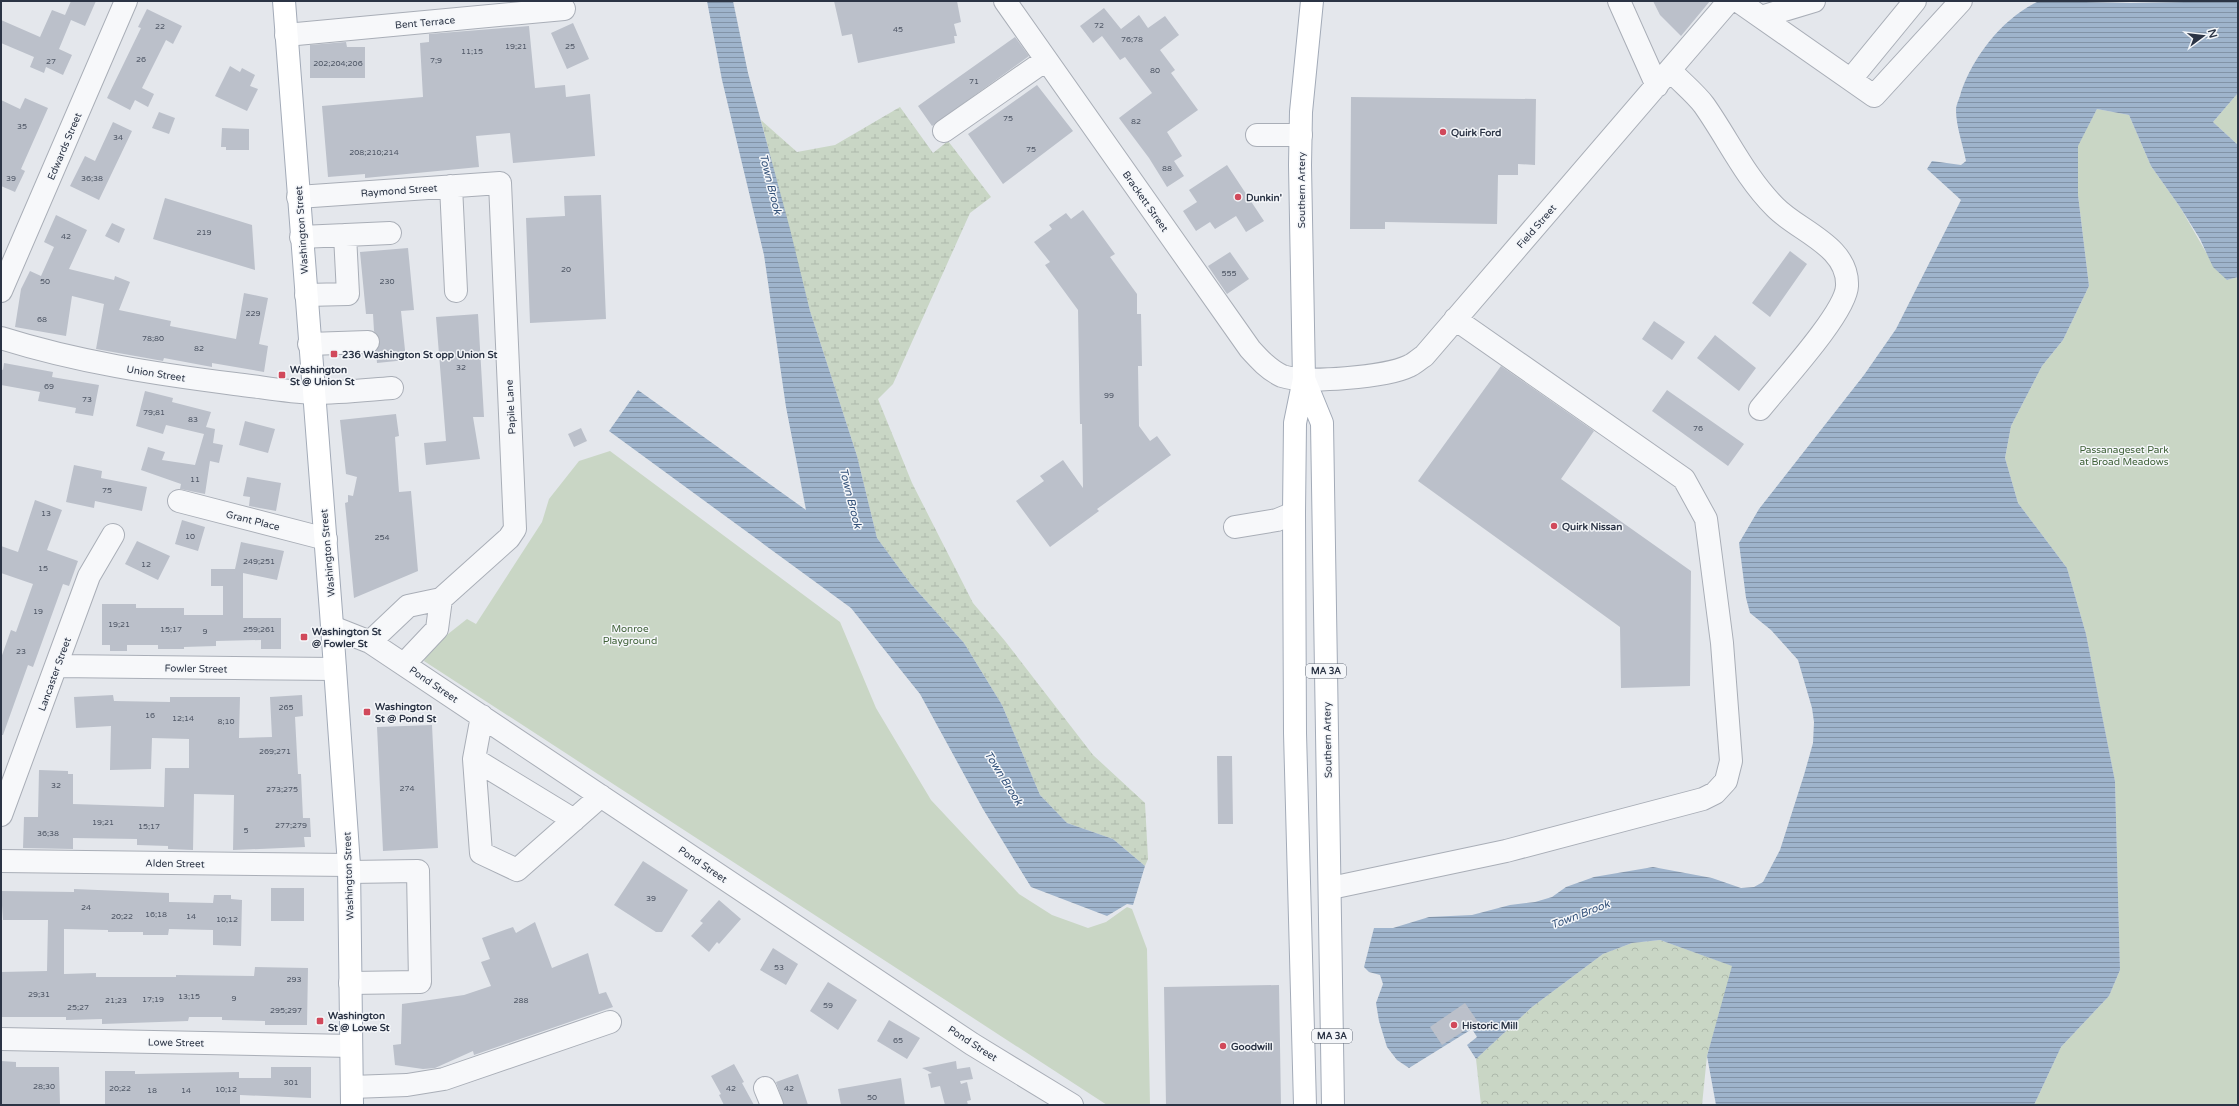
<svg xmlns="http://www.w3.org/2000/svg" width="2239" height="1106" font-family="'Varela Round',sans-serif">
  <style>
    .forest { fill: url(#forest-crowns) }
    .wetland { fill: url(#wetland-marsh) }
    .park { fill: #c9d6c5 }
    .water { fill: url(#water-rules) }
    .building { fill: #bbc0ca }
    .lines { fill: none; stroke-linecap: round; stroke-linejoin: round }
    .minor-casing { stroke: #a9aeb7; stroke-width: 24 }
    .major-casing { stroke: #a3abb8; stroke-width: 24 }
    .minor { stroke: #f7f8fa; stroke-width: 22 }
    .major { stroke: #fff; stroke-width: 22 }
    .poi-dot { fill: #d1495b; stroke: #f4f6f9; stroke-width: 1.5 }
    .labels { text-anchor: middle; stroke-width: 3; stroke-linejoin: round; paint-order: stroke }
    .number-label { font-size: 8px; fill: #4f5766 }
    .shield { fill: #f4f6f9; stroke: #676e7b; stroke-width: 1 }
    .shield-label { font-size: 9px; font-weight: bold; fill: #2b3445 }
    .street-label { font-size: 10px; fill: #2b3445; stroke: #f4f6f9 }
    .poi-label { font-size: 10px; font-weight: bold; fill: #2b3445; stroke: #f4f6f9; text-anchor: start }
    .park-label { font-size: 10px; fill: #3f6138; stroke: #f4f6f9 }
    .water-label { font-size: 11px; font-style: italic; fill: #34527a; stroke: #f4f6f9 }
  </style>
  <defs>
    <pattern id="forest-crowns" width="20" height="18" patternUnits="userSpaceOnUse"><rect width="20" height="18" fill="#c9d6c5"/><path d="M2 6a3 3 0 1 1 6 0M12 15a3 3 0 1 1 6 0" fill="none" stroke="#adb8ab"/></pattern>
    <pattern id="wetland-marsh" width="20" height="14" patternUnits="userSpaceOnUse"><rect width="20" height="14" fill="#c9d6c5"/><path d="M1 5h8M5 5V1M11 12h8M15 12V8" fill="none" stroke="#adb8ab"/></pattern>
    <pattern id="water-rules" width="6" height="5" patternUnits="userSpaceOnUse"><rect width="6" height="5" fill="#9fb4cc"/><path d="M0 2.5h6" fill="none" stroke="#8293a7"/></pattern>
  </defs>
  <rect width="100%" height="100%" fill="#e4e7ec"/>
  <!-- forest -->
  <path class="forest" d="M1660 940 1733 966 1707 1056 1702 1105H1481L1476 1059 1532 1007 1603 954 1632 943Z"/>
  <!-- wetland -->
  <path class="wetland" d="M900 107 933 153 948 141 991 197 970 213 893 384 878 399 912 483 973 603 1005 641 1093 755 1145 803 1148 859 1145 866 1113 839 1067 823 1040 795 1002 705 964 643 910 583 877 538 857 456 810 311 761 120 797 152 835 145Z"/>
  <!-- park -->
  <path class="park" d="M2238 93V145L2213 122Z
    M2097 109 2129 115 2151 166 2180 207 2207 254 2227 280 2238 277V1105H2034L2061 1047 2109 996 2120 970 2115 781 2086 634 2067 568 2018 503 2005 458 2011 426 2042 366 2063 340 2089 286 2078 195V145Z
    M610 451 840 622 876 708 931 800 1019 894 1052 915 1088 928 1106 922 1127 907 1132 909 1147 949 1150 1105H1107L424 661 429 649 467 619 476 624 542 522 549 499 579 461Z"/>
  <!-- water -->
  <path class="water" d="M707 1H733L748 73 790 229 810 311 857 456 877 538 910 583 964 643 1002 705 1040 795 1067 823 1113 839 1145 866 1133 905 1127 904 1107 916 1031 887 983 809 920 694 851 608 609 431 638 390 806 510 786 407 764 255 722 80Z
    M2039 1 2131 3 2238 1V93L2213 122 2238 145V277L2227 280 2213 267 2200 239 2180 207 2151 166 2129 115 2097 109 2078 146V195L2089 286 2063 340 2042 366 2011 426 2005 458 2018 503 2067 568 2086 634 2115 781 2120 970 2109 996 2061 1047 2034 1105H1716L1707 1056 1732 966 1660 940 1632 943 1603 954 1532 1007 1476 1059 1467 1045 1477 1037 1472 1029 1409 1068 1397 1060 1387 1047 1379 1021 1376 1003 1383 984 1380 975 1369 972 1364 967 1374 928H1393L1429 917 1472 915 1510 905 1535 902 1552 897 1566 887 1594 877 1653 867 1712 878 1741 888 1754 887 1763 882 1780 850 1804 775 1813 743 1814 722 1812 708 1798 660 1771 630 1750 613 1746 598 1739 543 1759 509 1864 375 1896 329 1961 200 1927 169 1932 161 1961 165 1966 161C1963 145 1956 126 1956 110 1956 104 1960 98 1961 92 1974 55 2003 18 2039 1Z"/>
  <!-- building -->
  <path class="building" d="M71 1H96L85 26 71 20 59 49 72 55 63 75 46 67 44 73 30 67 34 57 1 43V20L40 37 52 10 65 15Z
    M834 1H957L961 22 954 24 957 36H954L955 43 858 63 852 34 842 36Z
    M1653 1H1710L1681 36 1660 15Z
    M1104 8 1121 29 1139 15 1148 28 1165 16 1179 35 1160 50 1175 70 1171 73 1198 110 1167 132 1182 156 1174 161 1184 176 1167 187 1149 158 1119 118 1152 93 1125 57 1120 60 1102 36 1093 43 1080 26Z
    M147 9 182 26 173 44 166 40 142 88 154 94 148 107 135 100 130 110 107 98 141 28 138 27Z
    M573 23 589 59 567 69 551 33Z
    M529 26 535 88 565 85 566 97 590 94 595 156 513 163 510 133 476 136 479 167 365 178V174L328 177 322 106 423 97 420 43 429 42V34Z
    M1015 37 1029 56 932 126 918 106Z
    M346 42 347 47H365V78H310V45Z
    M230 66 240 72 242 68 255 75 250 86 258 89 247 111 215 96Z
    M1037 85 1073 131 1003 184 968 134Z
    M1351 97 1536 99 1535 165 1518 164V175H1498L1497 224 1385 222V229H1350Z
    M25 98 48 108 21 169 25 171 15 192 1 186V100L20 109Z
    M159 112 175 118 169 134 152 128Z
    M113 122 132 131 99 200 70 186 85 156 95 161Z
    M222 128 249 129V150H226V147H221Z
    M1227 165 1264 221 1246 232 1236 216 1215 229 1210 222 1196 231 1183 211 1197 202 1189 190Z
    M601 195 606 319 530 323 526 218 565 216 564 196Z
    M165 198 252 225 255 270 153 239Z
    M1083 210 1115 254 1110 257 1137 294V314H1141L1142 366H1138L1139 426 1150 441 1157 436 1171 455 1097 509 1099 511 1050 547 1016 501 1044 481 1040 476 1063 460 1083 488 1082 424H1080L1078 310 1045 265 1050 262 1034 242 1052 229 1049 225 1066 213 1071 219Z
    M56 215 87 230 69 269 114 280 115 276 130 282 119 310 171 321 170 326 236 339 244 293 268 298 259 344 268 346 264 372 212 363V367L164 358 163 361 96 349 104 304 72 296 66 336 15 327 21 289 30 271 41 276 54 247 44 242Z
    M112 223 125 229 119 243 105 236Z
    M408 248 414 310 401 311 406 360 377 363 376 351 380 341 374 331 373 314H366L360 252Z
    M1790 251 1807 264 1770 317 1752 303Z
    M1230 252 1249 279 1227 294 1208 266Z
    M478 314 484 417H473L480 459 426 465 424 443 446 441 436 317Z
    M1654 321 1685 342 1672 360 1642 339Z
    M1715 335 1756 368 1739 391 1697 358Z
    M4 363 53 372 52 377 99 385 93 416 75 413 76 408 38 401 40 392 1 385V369L3 370Z
    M1501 366 1594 431 1561 479 1691 571 1690 686 1621 688 1620 627 1418 481Z
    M1667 390 1744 444 1728 466 1652 411Z
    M145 391 173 398 172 402 211 412 206 427 215 429 213 443 223 445 219 463 210 461 205 494 180 489 181 484 141 470 148 447 165 452 162 460 195 465 204 434 166 425 163 434 136 426Z
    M396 414 399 436 395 437 399 492 411 491 418 571 354 598 345 503 348 502V495L353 496 357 477 346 474 340 420Z
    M245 421 275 429 268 453 239 445Z
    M581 428 587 441 574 447 568 434Z
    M74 465 102 471 101 478 147 487 142 511 95 501 94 508 66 502Z
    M247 477 281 483 276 511 249 506 250 497 243 496Z
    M35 500 62 510 47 550 78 561 69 586 63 584 33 667 28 665 3 735H1V658L11 630 16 632 33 584 1 573V546L18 552Z
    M182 520 205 527 198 551 175 544Z
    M137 541 170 556 158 580 125 564Z
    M241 542 284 551 277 580 243 573V618H281V649H261V640L216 641V646L184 647V649H158V645H127V651H110V645H102V604H136V608H184V615H223V586H211V569H235Z
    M113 695 114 701 170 702V697H240L239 738 272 737 270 697 302 695 303 716 295 717 298 774H301L303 818H310L311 837H304L305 847 233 850 234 795 194 794 193 850 168 849V846L137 845V839L73 838V849L23 848 24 817H38L39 770 68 771V774H73V804L164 807 165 768H189V739L152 738 151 769 110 770 111 726 76 728 74 697Z
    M432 725 438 848 383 851 377 727Z
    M1217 756H1232L1233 824H1218Z
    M643 861 688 890 662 932H656L614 905Z
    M271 888H304V921H271Z
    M74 889 169 893V902L213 903 214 895H231V899L242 900 241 946 213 945V930L169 929 168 935H143V932H108V930L64 929V974L96 973V977H176V975L254 976 255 967 308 968 307 1025H265V1021L222 1020V1017H189L188 1021 102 1024V1019L66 1020V1017H1V972L47 971 48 920H3L1 891 74 892Z
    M719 900 741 919 719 944 717 942 709 952 691 936 703 923 700 921Z
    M535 922 552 968 588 953 599 994 606 992 613 1007 474 1055 473 1051 435 1068 423 1069 395 1065 393 1045 401 1044 402 1004 464 995 491 986 481 962 490 959 482 938 513 927 516 933Z
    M773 948 798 964 786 985 760 970Z
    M828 982 857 1000 838 1030 810 1011Z
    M1279 985 1281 1105H1166L1164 987Z
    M1465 1003 1478 1022 1442 1045 1430 1027Z
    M889 1020 920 1038 907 1059 877 1041Z
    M1 1061 16 1062V1067H59L60 1105H1Z
    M956 1061 957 1069 970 1067 973 1079 960 1081 961 1084 967 1082 971 1100 967 1101 968 1105H945L940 1086 931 1088 928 1074 932 1073 922 1068Z
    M734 1064 744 1082 742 1083 754 1105H724L719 1095 721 1094 711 1076Z
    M271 1067H311V1098L240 1095V1105H105V1071H135V1074L239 1072V1078H271Z
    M798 1074 808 1105H784L776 1082Z
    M901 1078 905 1105H841L838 1089Z"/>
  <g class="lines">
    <!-- minor casing -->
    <g class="minor-casing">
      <path id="minor" d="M1005 1 1250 349C1259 359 1269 370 1282 376 1305 384 1387 377 1409 366 1414 364 1419 359 1424 356L1729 1
        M1619 1 1657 86
        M1738 1 1874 96 1961 1
        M1761 17 1814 1
        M286 35 564 9
        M1670 70C1681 82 1695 93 1704 105 1728 139 1745 177 1775 207 1798 231 1849 246 1847 286 1846 313 1779 385 1760 409
        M1851 79 1915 1
        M944 131 1046 60
        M1257 135H1301
        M451 186 456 291
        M298 197 500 183 515 529 509 538 441 599 408 606 370 642
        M301 237 390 233
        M1 291 126 1
        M306 295 348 294 345 235
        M1 338C77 362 156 374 235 384 261 387 288 392 313 393 339 393 366 390 392 388
        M309 344 368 342
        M179 501 326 539
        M1235 527 1277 520 1294 513
        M332 627 370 642 972 1044 1072 1105
        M404 664 437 629 441 599
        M57 666 335 669
        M482 716 474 759 481 853 517 870 601 796
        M474 759 574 820
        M1 815 89 576 113 535
        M1 861 349 865
        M349 872 418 871 420 982 350 983
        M1331 888 1506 851 1703 799 1715 793 1726 781 1731 761 1722 643 1706 519 1684 479 1455 319
        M1 1039 351 1046
        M352 1087 407 1085 444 1079 610 1022
        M765 1088 772 1105"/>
    </g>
    <!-- major casing -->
    <g class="major-casing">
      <path id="major" d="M284 1 331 612 349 865 352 1105
        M1304 379 1322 423 1333 1105
        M1305 1105 1295 733 1294 513 1295 423 1304 379 1300 165 1301 112 1312 1"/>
    </g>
    <!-- minor -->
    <use href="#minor" class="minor"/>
    <!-- major -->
    <use href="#major" class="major"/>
  </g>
  <!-- markers -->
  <g class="poi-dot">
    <circle cx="1443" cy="132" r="4"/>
    <circle cx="1238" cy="197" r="4"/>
    <rect x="330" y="350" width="8" height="8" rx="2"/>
    <rect x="278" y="371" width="8" height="8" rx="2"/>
    <circle cx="1554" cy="526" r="4"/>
    <rect x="300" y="633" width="8" height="8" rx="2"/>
    <rect x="363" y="708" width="8" height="8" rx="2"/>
    <rect x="316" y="1017" width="8" height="8" rx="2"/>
    <circle cx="1454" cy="1025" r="4"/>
    <circle cx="1223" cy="1046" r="4"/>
  </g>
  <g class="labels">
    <!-- number labels -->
    <g class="number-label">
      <text x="1099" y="28">72</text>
      <text x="160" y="29">22</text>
      <text x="898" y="32">45</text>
      <text x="1132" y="42">76;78</text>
      <text x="516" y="49">19;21</text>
      <text x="570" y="49">25</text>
      <text x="472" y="54">11;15</text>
      <text x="141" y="62">26</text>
      <text x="436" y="63">7;9</text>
      <text x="51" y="64">27</text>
      <text x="338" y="66">202;204;206</text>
      <text x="1155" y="73">80</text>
      <text x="974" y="84">71</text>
      <text x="1008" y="121">75</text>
      <text x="1136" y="124">82</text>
      <text x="22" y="129">35</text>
      <text x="118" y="140">34</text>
      <text x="1031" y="152">75</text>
      <text x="374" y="155">208;210;214</text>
      <text x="1167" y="171">88</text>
      <text x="11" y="181">39</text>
      <text x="92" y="181">36;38</text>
      <text x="204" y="235">219</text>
      <text x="66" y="239">42</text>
      <text x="566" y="272">20</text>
      <text x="1229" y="276">555</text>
      <text x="45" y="284">50</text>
      <text x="387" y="284">230</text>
      <text x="253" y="316">229</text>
      <text x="42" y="322">68</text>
      <text x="153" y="341">78;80</text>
      <text x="199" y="351">82</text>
      <text x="461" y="370">32</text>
      <text x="49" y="389">69</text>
      <text x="1109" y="398">99</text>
      <text x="87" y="402">73</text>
      <text x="154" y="415">79;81</text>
      <text x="193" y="422">83</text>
      <text x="1698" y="431">76</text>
      <text x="195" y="482">11</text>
      <text x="107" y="493">75</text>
      <text x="46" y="516">13</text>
      <text x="190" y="539">10</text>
      <text x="382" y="540">254</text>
      <text x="259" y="564">249;251</text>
      <text x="146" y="567">12</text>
      <text x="43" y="571">15</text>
      <text x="38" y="614">19</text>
      <text x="119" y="627">19;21</text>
      <text x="171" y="632">15;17</text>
      <text x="259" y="632">259;261</text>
      <text x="205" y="634">9</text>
      <text x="21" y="654">23</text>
      <text x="286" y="710">265</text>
      <text x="150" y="718">16</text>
      <text x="183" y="721">12;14</text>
      <text x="226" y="724">8;10</text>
      <text x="275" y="754">269;271</text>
      <text x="56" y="788">32</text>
      <text x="407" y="791">274</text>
      <text x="282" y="792">273;275</text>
      <text x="103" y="825">19;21</text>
      <text x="291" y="828">277;279</text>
      <text x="149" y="829">15;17</text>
      <text x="246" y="833">5</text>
      <text x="48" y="836">36;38</text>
      <text x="651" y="901">39</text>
      <text x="86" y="910">24</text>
      <text x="156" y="917">16;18</text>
      <text x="122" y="919">20;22</text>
      <text x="191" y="919">14</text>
      <text x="227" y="922">10;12</text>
      <text x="779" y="970">53</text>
      <text x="294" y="982">293</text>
      <text x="39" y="997">29;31</text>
      <text x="189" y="999">13;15</text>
      <text x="234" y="1001">9</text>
      <text x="153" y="1002">17;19</text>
      <text x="116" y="1003">21;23</text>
      <text x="521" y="1003">288</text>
      <text x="828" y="1008">59</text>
      <text x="78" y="1010">25;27</text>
      <text x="286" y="1013">295;297</text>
      <text x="898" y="1043">65</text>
      <text x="291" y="1085">301</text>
      <text x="44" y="1089">28;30</text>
      <text x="120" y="1091">20;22</text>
      <text x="731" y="1091">42</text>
      <text x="789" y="1091">42</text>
      <text x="226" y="1092">10;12</text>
      <text x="152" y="1093">18</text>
      <text x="186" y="1093">14</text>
      <text x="872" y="1100">50</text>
    </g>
    <!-- shield labels -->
    <g class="shield">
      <rect x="1306" y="664" width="40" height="14" rx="3"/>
      <rect x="1312" y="1029" width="40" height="14" rx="3"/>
    </g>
    <g class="shield-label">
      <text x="1326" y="674">MA 3A</text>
      <text x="1332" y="1039">MA 3A</text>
    </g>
    <!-- street labels -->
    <g class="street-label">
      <text transform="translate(425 22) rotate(-5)" y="4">Bent Terrace</text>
      <text transform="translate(64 146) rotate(-67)" y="4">Edwards Street</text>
      <text transform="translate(399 190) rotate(-4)" y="4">Raymond Street</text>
      <text transform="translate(1301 190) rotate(-90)" y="4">Southern Artery</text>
      <text transform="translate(1146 201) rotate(55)" y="4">Brackett Street</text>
      <text transform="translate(1536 226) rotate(-49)" y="4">Field Street</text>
      <text transform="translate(301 230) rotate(-94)" y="4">Washington Street</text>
      <text transform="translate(156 373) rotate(9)" y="4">Union Street</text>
      <text transform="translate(510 407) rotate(-93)" y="4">Papile Lane</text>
      <text transform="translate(253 520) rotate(14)" y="4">Grant Place</text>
      <text transform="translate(327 553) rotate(-95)" y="4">Washington Street</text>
      <text transform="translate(196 668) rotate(1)" y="4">Fowler Street</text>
      <text transform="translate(54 674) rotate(-70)" y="4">Lancaster Street</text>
      <text transform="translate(434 684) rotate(34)" y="4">Pond Street</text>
      <text transform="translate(1327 740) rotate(-91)" y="4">Southern Artery</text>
      <text transform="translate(175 863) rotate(1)" y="4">Alden Street</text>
      <text transform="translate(703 864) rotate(34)" y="4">Pond Street</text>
      <text transform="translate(348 876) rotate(-92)" y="4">Washington Street</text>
      <text transform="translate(176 1042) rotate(1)" y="4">Lowe Street</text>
      <text transform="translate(973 1043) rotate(33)" y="4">Pond Street</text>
    </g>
    <!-- poi labels -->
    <g class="poi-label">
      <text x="1451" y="136">Quirk Ford</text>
      <text x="1246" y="201">Dunkin'</text>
      <text x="342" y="358">236 Washington St opp Union St</text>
      <text x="290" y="373">Washington<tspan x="290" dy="12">St @ Union St</tspan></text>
      <text x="1562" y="530">Quirk Nissan</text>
      <text x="312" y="635">Washington St<tspan x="312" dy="12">@ Fowler St</tspan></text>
      <text x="375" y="710">Washington<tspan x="375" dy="12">St @ Pond St</tspan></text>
      <text x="328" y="1019">Washington<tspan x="328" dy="12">St @ Lowe St</tspan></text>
      <text x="1462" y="1029">Historic Mill</text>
      <text x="1231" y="1050">Goodwill</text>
    </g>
    <!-- park labels -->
    <g class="park-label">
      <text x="2124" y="453">Passanageset Park<tspan x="2124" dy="12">at Broad Meadows</tspan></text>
      <text x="630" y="632">Monroe<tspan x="630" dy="12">Playground</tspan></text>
    </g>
    <!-- water labels -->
    <g class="water-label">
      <text transform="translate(771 184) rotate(76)" y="4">Town Brook</text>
      <text transform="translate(851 498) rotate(76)" y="4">Town Brook</text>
      <text transform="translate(1004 778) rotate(58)" y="4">Town Brook</text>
      <text transform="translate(1580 914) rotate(-21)" y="4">Town Brook</text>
    </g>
  </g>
  <!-- border -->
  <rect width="2239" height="1106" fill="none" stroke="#2b3445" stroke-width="4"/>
  <!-- north arrow -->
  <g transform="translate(2203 36) rotate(75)" stroke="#f4f6f9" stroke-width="3" paint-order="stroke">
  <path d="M0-3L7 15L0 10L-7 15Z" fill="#2b3445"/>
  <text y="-6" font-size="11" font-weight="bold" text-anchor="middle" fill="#2b3445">N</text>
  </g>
</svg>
